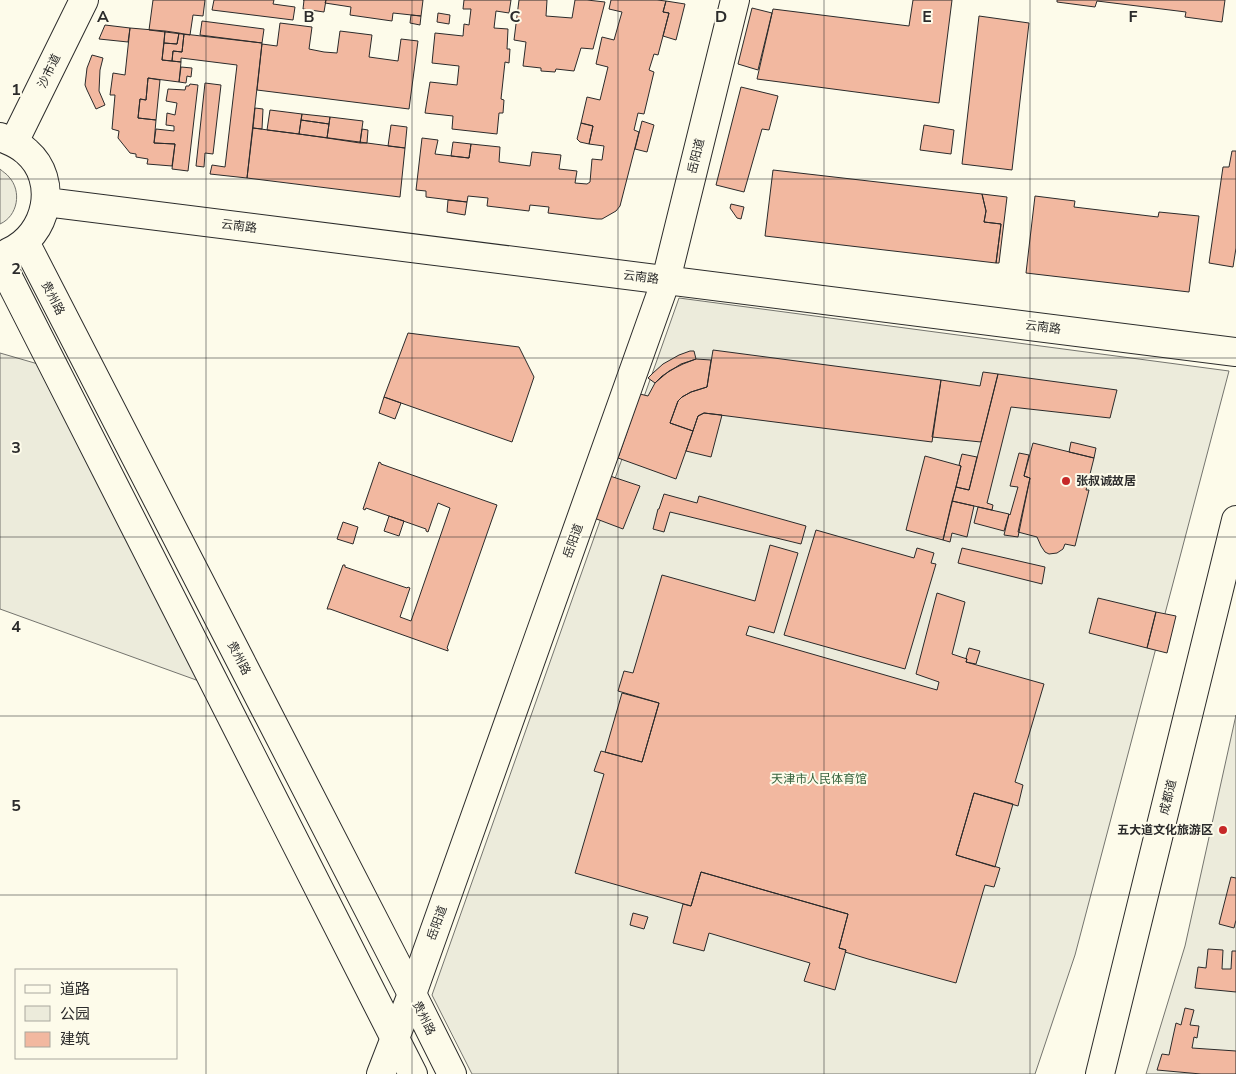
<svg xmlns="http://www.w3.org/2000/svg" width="1236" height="1074" font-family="'Nunito Sans','Noto Sans SC',sans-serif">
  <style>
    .green { fill: #ecebdb; stroke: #74746e }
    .building { fill: #f2b8a0; stroke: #2b2b2b }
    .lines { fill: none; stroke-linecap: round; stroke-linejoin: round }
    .minor-casing { stroke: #2b2b2b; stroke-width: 30 }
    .tertiary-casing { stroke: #2b2b2b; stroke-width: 30 }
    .minor { stroke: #fdfbea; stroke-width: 28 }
    .tertiary { stroke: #fdfbea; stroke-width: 28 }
    .grid { fill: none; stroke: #2b2b2b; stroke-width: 1; stroke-opacity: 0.55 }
    .poi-dot { fill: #c62828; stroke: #fdfbea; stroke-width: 2 }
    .labels { text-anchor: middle; stroke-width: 4; stroke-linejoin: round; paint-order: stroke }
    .street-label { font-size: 12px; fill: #2b2b2b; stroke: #fdfbea }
    .poi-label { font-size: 12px; font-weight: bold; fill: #2b2b2b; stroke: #fdfbea; text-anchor: start }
    .park-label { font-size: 12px; fill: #34623c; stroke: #fdfbea }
    .grid-label { font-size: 16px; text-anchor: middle; font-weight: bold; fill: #2b2b2b; stroke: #fdfbea; stroke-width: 4; stroke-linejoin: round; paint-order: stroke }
  </style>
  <rect width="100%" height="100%" fill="#fdfbea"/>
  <!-- green -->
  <path class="green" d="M0 169C3 172 7 174 9 177 22 191 18 216 0 224Z
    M679 298 1229 371 1075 955 1035 1074H472L432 995Z
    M0 353 38 364 210 685 0 609Z
    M1236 715V1074H1146L1185 946Z"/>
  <!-- building -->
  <path class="building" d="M153 0H205L203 16 193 15 190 35 149 30Z
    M214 0H274L273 4 295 7 293 20 212 10Z
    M303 0H326L324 12 303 9 304 0Z
    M326 0H423L421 16 393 13 392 21 350 15 351 7 325 3Z
    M464 0H511L509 13 496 11 494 28 508 29 507 49H510L509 63 505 62 501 99 504 100 503 113H499L497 134 452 129 453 116 425 113 430 82 457 85 459 66 432 63 435 33 463 36 464 24 469 25 471 9H463Z
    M519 0H547L546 16 572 18 575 0H587L605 2 593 49 581 48 574 71 556 69 555 72 541 71V68L523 66 526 42 514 40Z
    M611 0H657L666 1 663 12 669 13 658 55 654 54 649 70 654 72 644 114 638 113 634 130 639 132 620 206 616 211 602 219H597L548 213 549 207 530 205 529 211 487 206 488 198 468 196 467 202 426 197V191L416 190 422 138 438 140 435 154 469 158 471 144 500 147 499 162 530 166 532 152 561 155 559 169 577 171 575 183 587 184 590 182 592 159 602 160 604 146 589 144 593 126 581 123 587 97 600 100 608 67 596 64 602 37 614 40 622 12 609 9Z
    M913 0H952L939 103 757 79 773 9 909 26Z
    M1057 0H1225L1222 22 1185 17 1186 12 1097 1 1095 7 1057 2Z
    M666 1 685 4 676 40 663 36 669 13 663 12Z
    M752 8 772 13 758 70 738 64Z
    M438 13 450 15 449 24 437 22Z
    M411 15 421 16 420 25 410 23Z
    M979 16 1029 23 1012 170 962 164Z
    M202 21 264 29 262 43 200 35Z
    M280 23 312 27 309 49 324 52 337 53 340 31 372 35 369 57 398 61 401 39 418 41 409 109 257 90 262 44 277 46Z
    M105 25 130 28 128 42 99 39Z
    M130 28 165 31 162 60 181 62 179 82 148 78 146 100 140 99 138 118 156 120 154 143 175 144 172 166 147 164 148 159 136 157V154L130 153 118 138 119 131 112 129 115 95H110L113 73 125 75Z
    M165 31 179 33 177 44 164 43Z
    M179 33 184 34 182 52 173 51 172 61 162 60 164 43 177 44Z
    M184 34 262 43 247 178 210 174 212 165 225 167 237 65 181 58V62L172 61 173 51 182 52Z
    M92 55 103 58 100 70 99 91 105 105 96 109 87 90 85 85 87 68Z
    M181 67 192 68 191 77 187 76 186 83 179 82Z
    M148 78 160 80 156 120 138 118 140 99 146 100Z
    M205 83 221 85 213 154 205 153 204 167 196 166Z
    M190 84 198 85 188 171 172 169 175 144 154 143 156 129 174 131V126L166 125 167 113 175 115 177 103 166 101 168 89 185 90 186 86H189Z
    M741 87 778 96 769 130 762 129 744 192 716 185Z
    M255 108 263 109 262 129 253 128Z
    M270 110 302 114 299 134 267 130Z
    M302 114 330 117 329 124 301 120Z
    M330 117 363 121 360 143 327 138Z
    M301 120 329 124 327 138 299 134Z
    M642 121 654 125 647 152 635 149Z
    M581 123 593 126 589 144 580 142 577 139Z
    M391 125 407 127 405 148 388 146Z
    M924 125 954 130 951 154 920 150Z
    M253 128 405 148 400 197 247 178Z
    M362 129 368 130 367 143H360Z
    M453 142 471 144 469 158 451 156Z
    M1232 151H1236V248L1233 267 1209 263 1223 167H1229Z
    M773 170 982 194 986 211 984 222 1001 224 996 263 765 236Z
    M982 194 1007 197 999 263H996L1001 224 984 222 986 211Z
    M1035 196 1075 201 1074 207 1158 217 1159 212 1199 216 1189 292 1026 273Z
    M448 200 467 202 465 215 447 212Z
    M731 204 744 207 741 219 737 218 730 208Z
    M408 333 519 347 534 377 512 442 384 397Z
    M713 350 941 380 932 442 704 413 698 416 693 431 670 423 678 401 682 397 691 392 707 387Z
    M690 351H694L696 359 683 364 669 371 655 383 648 378 653 373 663 364 679 355Z
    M696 359 711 360 707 387 691 392 682 397 678 401 670 423 693 431 676 479 618 458 640 394 648 396 655 383 662 376 681 364Z
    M983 372 998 374 981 442 932 437 941 380 980 386Z
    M998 374 1117 390 1110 418 1011 407 987 503 993 505 992 510 952 501 956 487 969 490Z
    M384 397 401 403 395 419 379 413Z
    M704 413 722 415 711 457 686 451 698 416Z
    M1071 442 1096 448 1094 458 1069 452Z
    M1033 443 1094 458 1086 490H1089L1075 546 1065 544 1063 549 1057 553 1049 554 1045 552 1041 546 1037 537 1018 532 1030 478 1024 476Z
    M1019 453 1029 455 1024 476 1030 478 1018 537 1004 535 1009 514 1010 515 1018 487 1010 486Z
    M962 454 977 457 969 490 956 487 961 466 959 465Z
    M925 456 961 466 943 540 906 530Z
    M379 462 381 463V464L497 505 447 648 448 649V651L330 609H327L343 565H345V567L407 588 408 587 410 588 400 617 411 621 450 508 438 503 428 532 426 531V529L389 516 366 508 365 510 363 509Z
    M610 476 640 486 623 529 594 518Z
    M664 494 697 503 699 496 806 526 801 544 670 512 664 532 653 529 658 509H659Z
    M952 501 974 506 967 537 952 533 950 542 943 540Z
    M978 507 1009 514 1004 531 974 523Z
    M389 516 404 521 399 536 384 531Z
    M343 522 358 527 353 544 337 539Z
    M816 530 914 558 917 548 934 553 931 563 936 564 905 669 784 635Z
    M770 545 798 553 774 633 749 626 746 635 937 690 939 682 916 674 937 593 965 602 952 654 967 659 966 662 1044 684 1015 782 1023 785 1018 806 974 793 956 855 1000 868 994 887 985 885 956 983 868 959 845 952 846 950 839 948 848 914 844 913 701 872 691 906 575 873 604 774 594 771 601 751 642 762 659 703 618 691 624 671 633 673 662 575 755 601Z
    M962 548 1045 567 1042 584 958 563Z
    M1098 598 1156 612 1147 648 1089 633Z
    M1156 612 1176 616 1167 653 1147 648Z
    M969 648 980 651 976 664 966 662 967 659 966 658Z
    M622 693 659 703 642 762 605 752Z
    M974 793 1013 804 995 867 956 855Z
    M701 872 848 914 839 948 846 950 835 990 804 981 810 963 709 933 704 951 673 943 683 904 691 906Z
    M1231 877 1236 878V920L1234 928 1219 924Z
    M633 913 648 917 644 929 630 925Z
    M1208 949 1223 950 1222 969H1231L1232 951H1236V992L1195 988 1198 967 1206 968Z
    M1185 1008 1194 1010 1190 1025 1199 1026 1197 1038 1194 1037 1192 1048 1236 1051V1074H1201L1157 1070 1162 1054 1169 1055 1176 1023 1181 1025Z"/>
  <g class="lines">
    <!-- minor casing -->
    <g class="minor-casing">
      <path id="minor" d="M381 1074 412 994 666 280 735 0"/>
    </g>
    <!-- tertiary casing -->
    <g class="tertiary-casing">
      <path id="tertiary" d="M0 137C10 141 19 144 27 152 59 180 48 235 9 252
        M14 142 84 0
        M46 202 1236 352
        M25 242 412 994 452 1074
        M0 261 413 1074
        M1100 1074 1236 520"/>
    </g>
    <!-- minor -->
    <use href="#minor" class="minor"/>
    <!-- tertiary -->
    <use href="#tertiary" class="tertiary"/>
  </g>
  <!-- grid -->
  <path class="grid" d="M206 0V1074M412 0V1074M618 0V1074M824 0V1074M1030 0V1074M0 179H1236M0 358H1236M0 537H1236M0 716H1236M0 895H1236"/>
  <!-- markers -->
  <g class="poi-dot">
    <circle cx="1066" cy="481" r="5"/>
    <circle cx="1223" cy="830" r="5"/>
  </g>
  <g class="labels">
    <!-- street labels -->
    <g class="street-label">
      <text transform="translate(49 71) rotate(-64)" y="4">沙市道</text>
      <text transform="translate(696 156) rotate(-76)" y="4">岳阳道</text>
      <text transform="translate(239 226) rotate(7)" y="4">云南路</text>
      <text transform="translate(641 277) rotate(7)" y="4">云南路</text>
      <text transform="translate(53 298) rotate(63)" y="4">贵州路</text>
      <text transform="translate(1043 327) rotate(7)" y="4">云南路</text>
      <text transform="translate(573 541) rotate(-70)" y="4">岳阳道</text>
      <text transform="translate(239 658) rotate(63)" y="4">贵州路</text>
      <text transform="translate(1168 797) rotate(-76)" y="4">成都道</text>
      <text transform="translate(437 923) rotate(-70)" y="4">岳阳道</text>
      <text transform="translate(424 1018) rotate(64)" y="4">贵州路</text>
    </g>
    <!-- poi labels -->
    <g class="poi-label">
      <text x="1076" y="485">张叔诚故居</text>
      <text x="1213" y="834" text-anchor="end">五大道文化旅游区</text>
    </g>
    <!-- park labels -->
    <g class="park-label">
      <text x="819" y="783">天津市人民体育馆</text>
    </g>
  </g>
  <g class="grid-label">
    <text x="103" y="22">A</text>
    <text x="309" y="22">B</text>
    <text x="515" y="22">C</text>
    <text x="721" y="22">D</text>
    <text x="927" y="22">E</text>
    <text x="1133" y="22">F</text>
    <text x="16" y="95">1</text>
    <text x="16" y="274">2</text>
    <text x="16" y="453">3</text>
    <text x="16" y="632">4</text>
    <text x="16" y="811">5</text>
  </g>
  <!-- legend -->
  <rect x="15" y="969" width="162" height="90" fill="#fdfbea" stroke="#a9a89e"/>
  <rect x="25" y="985" width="25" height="8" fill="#fdfbea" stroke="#a9a89e"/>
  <text x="60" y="994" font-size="15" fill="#2b2b2b">道路</text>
  <rect x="25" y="1006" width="25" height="15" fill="#ecebdb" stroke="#a9a89e"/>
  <text x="60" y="1019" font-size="15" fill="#2b2b2b">公园</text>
  <rect x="25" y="1032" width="25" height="15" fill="#f2b8a0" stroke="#a9a89e"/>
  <text x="60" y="1044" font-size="15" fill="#2b2b2b">建筑</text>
</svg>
